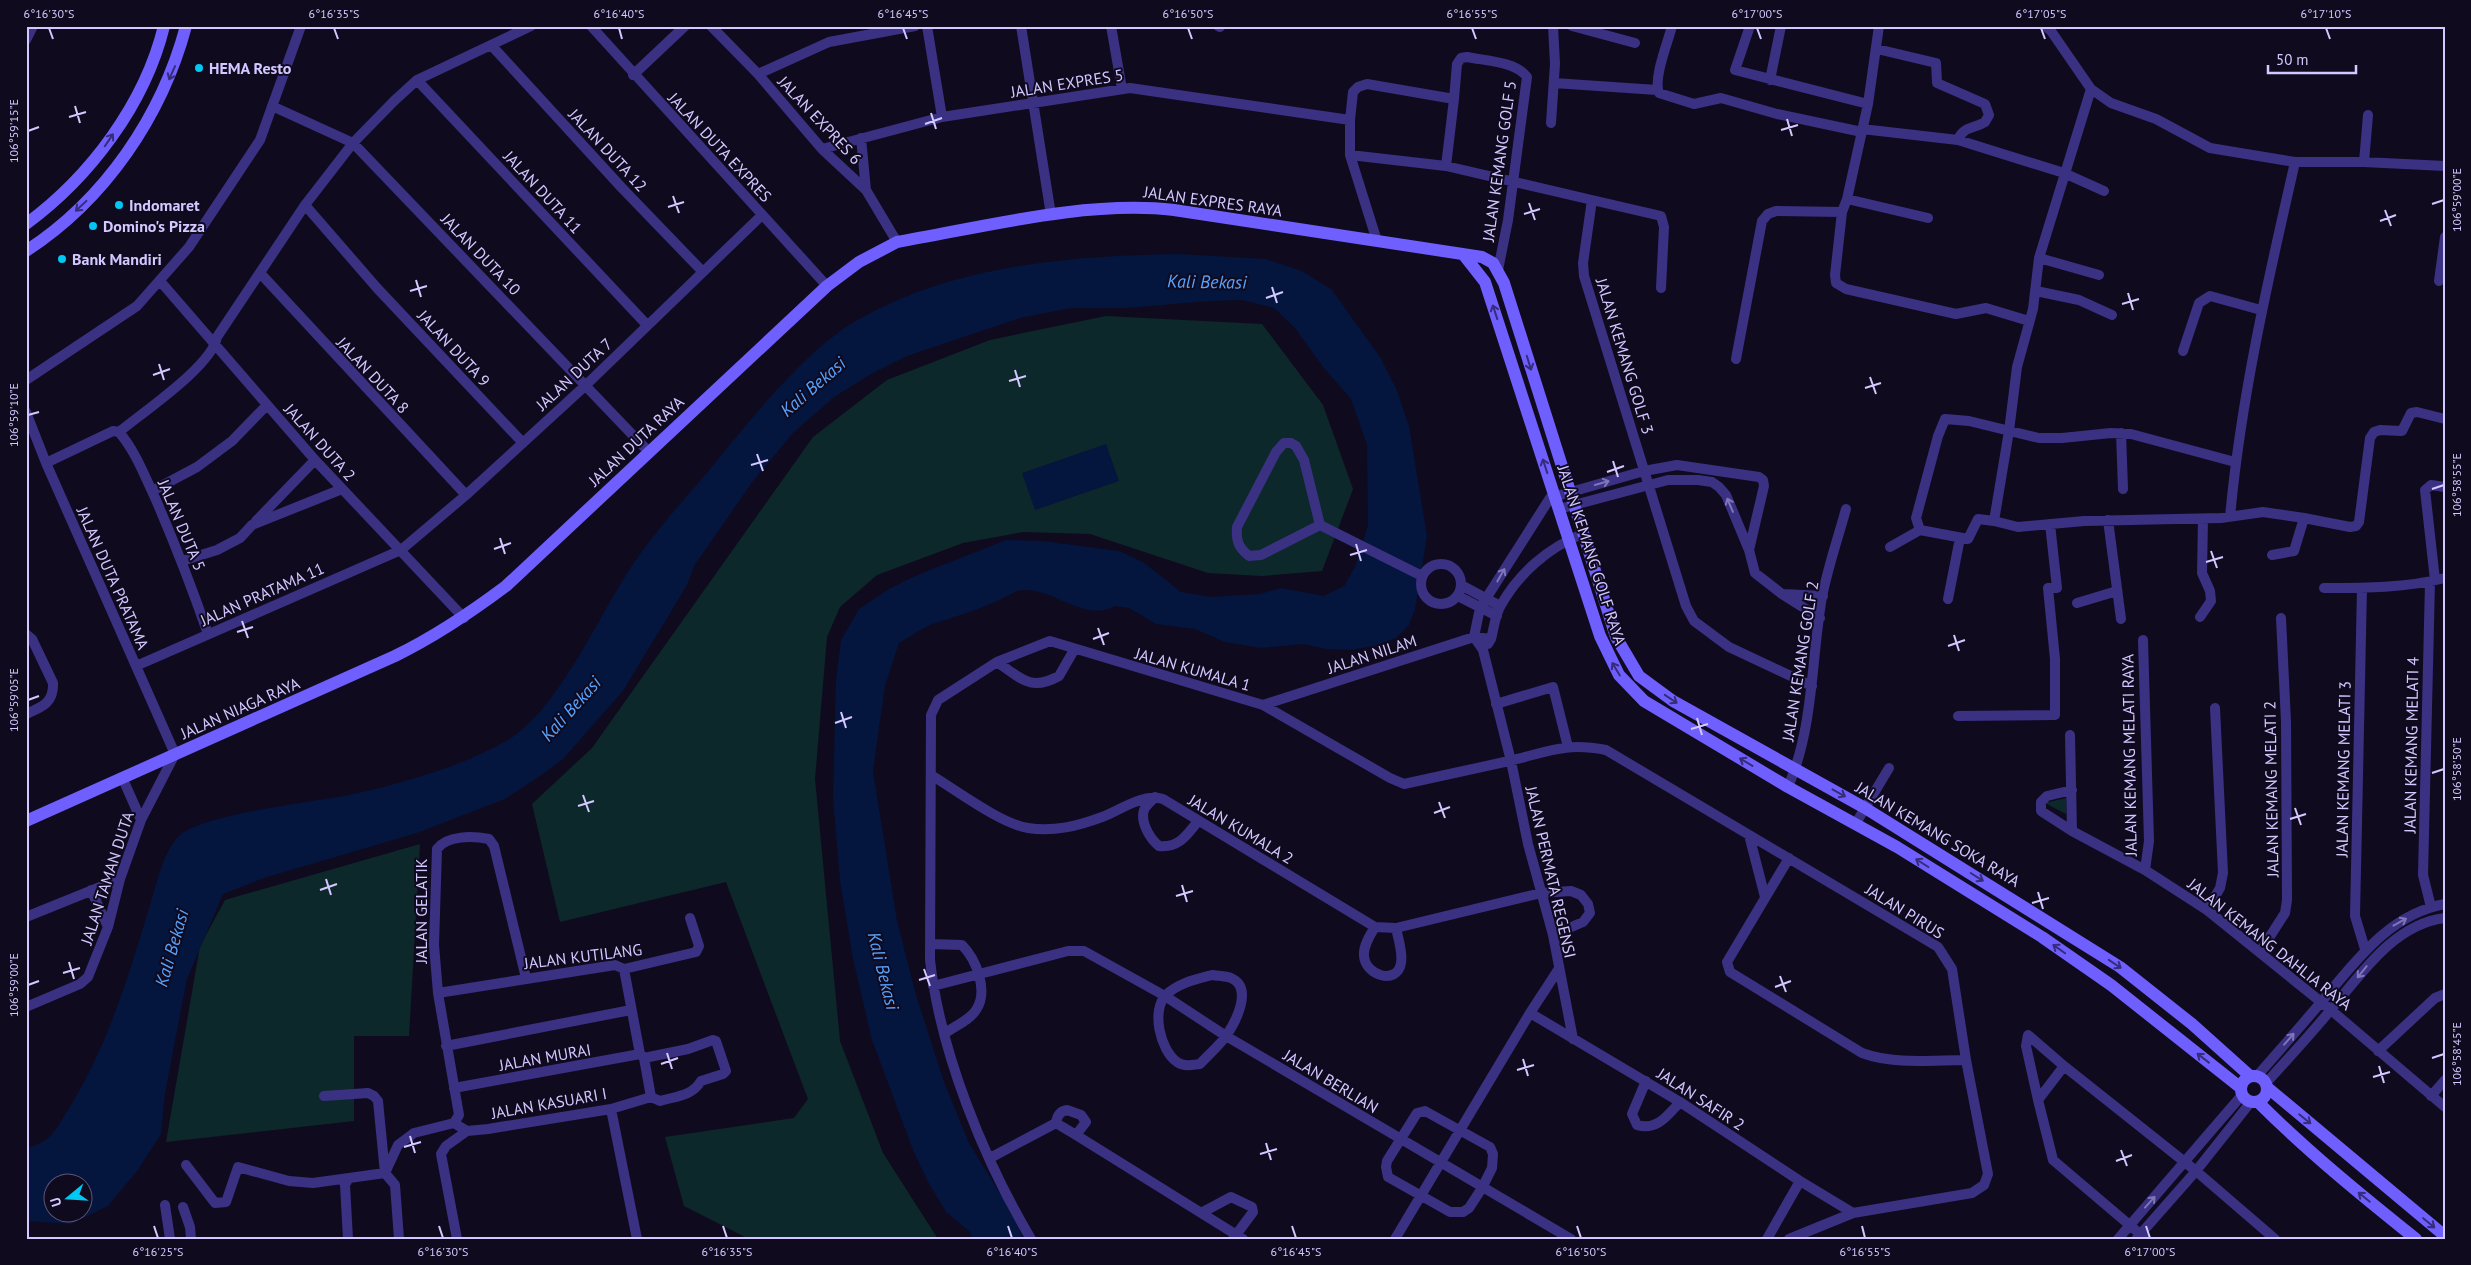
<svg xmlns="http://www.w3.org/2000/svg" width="2471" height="1265" font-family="'PT Sans',sans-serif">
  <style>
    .green { fill: #0d282a }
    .water { fill: #04153e; fill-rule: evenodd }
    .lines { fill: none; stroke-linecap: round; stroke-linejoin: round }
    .street { stroke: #3a3183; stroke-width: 10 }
    .secondary { stroke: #705fff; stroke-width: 12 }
    .oneway { stroke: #362c79 }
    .oneway2 { stroke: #7f75bb }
    .ticks { fill: none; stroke: #d3c8ff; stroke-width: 2 }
    .poi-dot { fill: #00c8f3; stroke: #100a1f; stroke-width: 2 }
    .labels { text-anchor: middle; stroke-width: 4; stroke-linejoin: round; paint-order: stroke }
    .poi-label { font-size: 16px; font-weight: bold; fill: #d3c8ff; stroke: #100a1f; text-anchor: start }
    .street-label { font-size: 16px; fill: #d3c8ff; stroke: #100a1f }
    .water-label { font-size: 18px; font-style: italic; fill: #56a3ff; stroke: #100a1f }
    .neatline { fill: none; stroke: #d3c8ff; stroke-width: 2 }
    .ticks-label { font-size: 12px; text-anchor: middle; fill: #d3c8ff }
  </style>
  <rect width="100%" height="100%" fill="#100a1f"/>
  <!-- green -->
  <path class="green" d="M1106 316 1262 324 1323 405 1353 489 1322 571 1262 576 1208 573 1090 534 1023 532 963 543 877 575 840 607 827 637 815 779 840 1041 883 1153 938 1239H749L684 1206 665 1137 794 1118 808 1099 726 882 560 922 532 804 592 748 813 437 887 380 990 340Z
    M2066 798V814L2045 803Z
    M420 844 409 1036H354V1121L166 1142 200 946 225 900Z"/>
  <!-- water -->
  <path class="water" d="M1177 254 1266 259 1302 271 1332 290 1380 357 1396 388 1409 426 1427 536 1415 609 1409 625 1396 638 1375 646 1350 650 1327 649 1303 644 1261 648 1225 642 1195 629 1156 624 1129 608 1115 606C1085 623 1054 588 1023 590 1015 590 1003 599 995 602 975 611 954 617 933 624 922 628 910 637 899 643L885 686 873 771 897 921 916 995 944 1082 969 1143 1004 1200 1024 1239H973L970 1232 946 1212 928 1182 913 1150 872 1040 853 959 840 881 833 799 836 679 841 640 859 609 889 589 915 576 1006 540 1043 541 1119 551 1143 562 1181 592 1211 597 1260 594 1281 588 1324 596 1344 586 1355 567 1368 525 1367 445 1351 399 1323 367 1295 328 1274 308 1242 300 1209 301 1127 308H1071L1020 318 907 356 873 373 834 397 793 433 753 481 694 566 687 585 623 691 563 759 540 776 505 799 417 833 267 877 223 894 187 979 165 1093 161 1134 138 1170 108 1206 71 1224 26 1221V1149C33 1146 42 1143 48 1138 55 1133 61 1121 66 1113 106 1051 128 978 149 908 156 887 163 850 180 835 204 814 313 802 349 795 400 784 461 767 506 741 555 714 596 622 626 575 651 535 685 499 715 463 751 419 805 351 854 322 950 265 1068 256 1177 254ZM52 1182H82V1212H52Z
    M1106 444 1119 481 1035 510 1022 473Z"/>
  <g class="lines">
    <!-- street -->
    <path class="street" d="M591 26 827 286
      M711 26 758 74 822 149 866 190 897 242
      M927 26 942 117
      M1021 26 1051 215
      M1111 26 1122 89
      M1218 26 1220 27
      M1572 26 1635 43
      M1672 26C1668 42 1653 78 1659 93L1694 104 1721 98 1777 114 1862 132
      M1750 26 1735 70 1868 104
      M1879 26 1868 104 1847 199 1842 212 1835 275 1836 283 1846 289 1956 314 1986 308 2029 321
      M2045 26 2051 31 2091 89 2111 103 2156 119 2210 148 2295 162H2364L2445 166
      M26 40 33 26
      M492 46 622 188 703 272
      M1877 49 1936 63 1937 83 1985 104 1989 115 1985 122C1974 129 1963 126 1958 140
      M758 74 829 42 915 26
      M633 75 685 26
      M417 80 647 325
      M1770 80 1781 26
      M1554 83 1657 90
      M1454 99 1457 64 1461 58 1467 57C1485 61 1515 61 1527 77L1508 220 1498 270
      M272 106 353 143 648 451
      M1551 123 1555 64 1553 26
      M1862 129 1958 140 2064 173 2104 191
      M861 138 866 190
      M822 149 942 117 1130 88 1350 120
      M1350 155 1446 166 1592 200 1583 263 1584 276 1686 606 1694 621 1729 647 1812 686
      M2364 162 2368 115
      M1847 199 1928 218
      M1592 200 1661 216 1664 227 1661 288
      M305 205 377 288 523 443
      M1377 241 1350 155V120L1353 92 1358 87 1367 84 1454 99 1446 166
      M2039 258 2099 275
      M260 273 466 495
      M160 281 315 460 464 618
      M2439 281 2445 237
      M2036 291 2079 300 2112 315
      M2183 351 2199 303 2210 296 2261 310
      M1736 359 1762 221 1768 214 1776 211 1842 212
      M26 380 137 306 189 247 260 140 301 26
      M26 412 46 463 175 754 141 820 120 879 108 927 88 977 80 984 26 1007
      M119 432C143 412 212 366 217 337L305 205 353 143 394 101 417 80 531 26
      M119 432C136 452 145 477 156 500 175 544 192 588 208 634
      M2121 433 2123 489
      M1284 443H1291L1296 446 1304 460 1320 525 1261 555 1249 556C1238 547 1236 541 1237 527L1276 452Z
      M2235 462 2131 434 2111 433 2062 438H2039L1969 421 1945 419 1938 436 1916 518 1920 530 1968 539 1978 519 1994 521 2018 527 2084 521 2221 518 2263 512 2304 518 2350 527 2356 526 2359 522 2370 438 2374 432 2380 430 2402 431 2411 413 2417 412 2445 419
      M46 463 113 431 119 432
      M152 491 197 467 232 441 266 406
      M1559 509 1668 480H1698L1712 482 1719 487 1726 495 1749 550 1755 573 1782 594 1820 618
      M2230 517C2241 397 2268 280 2295 162
      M2108 520 2121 619
      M256 521 315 460
      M1994 521 2009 431 2017 367 2033 309 2039 258 2091 89
      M1320 525 1422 576
      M1890 547 1920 530
      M2272 555 2294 551 2304 518
      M182 561 217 550 240 538 252 525 342 489
      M1421 584a20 20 0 1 1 40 0a20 20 0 1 1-40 0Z
      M2435 580 2425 490 2431 485 2445 487
      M2430 582 2423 875 2431 907
      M1461 585 1500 606
      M2324 588C2364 588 2406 588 2445 578
      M2362 588 2355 916 2365 949
      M1783 594 1823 596
      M1458 596 1497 616
      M1948 599 1960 538
      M2077 603 2117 591
      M2200 617 2211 601 2210 591 2202 573 2203 519
      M26 634 32 639 53 683C54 703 42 707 26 714
      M2143 640 2149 841 2145 870
      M1488 644 1491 639C1494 628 1495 615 1501 605 1519 573 1548 548 1582 534
      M997 662C1021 678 1030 692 1059 676L1074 650
      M136 666 401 550 466 495 586 385 762 215
      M1496 704 1553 687 1568 747
      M1263 705 1474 637 1491 639
      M1958 716 2055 715V659L2048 588H2057L2050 524
      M2070 735 2072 831
      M931 775C956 790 1001 824 1028 828 1054 832 1078 826 1102 817 1121 810 1142 793 1163 799L1375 927 1396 928 1541 893 1571 891 1581 895 1588 904 1590 913 1583 922 1553 935
      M122 777 141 820
      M1788 787C1814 727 1811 660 1822 597 1828 567 1838 538 1846 509
      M2072 790 2047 796 2041 802V811L2072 831 2145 870 2207 910 2331 1010 2445 1107
      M1155 797C1152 801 1146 805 1144 810 1140 822 1150 839 1159 846 1179 848 1187 835 1198 821
      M1856 823 1889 768
      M1749 835 1765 897
      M1789 858 1727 962 1730 972 1862 1053C1895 1065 1932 1060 1966 1060
      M91 890 108 927
      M2207 910 2220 888 2223 873 2215 708
      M26 917 120 879
      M1375 927C1370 935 1363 946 1364 956 1365 975 1397 986 1401 963 1403 952 1398 938 1396 928
      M930 944 962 945C976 959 989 991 976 1010 970 1020 953 1027 944 1034
      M2260 952 2285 913 2287 900 2286 722 2281 618
      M624 969 640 1054 644 1058 651 1097
      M1212 975C1218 976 1226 976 1231 978 1254 988 1235 1023 1226 1036 1219 1046 1208 1055 1200 1064 1192 1065 1184 1067 1177 1062 1160 1050 1151 1010 1166 995 1178 983 1197 979 1212 975Z
      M933 986 1068 951H1084L1165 996 1226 1036 1571 1239
      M438 993 615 965 624 969 696 952 699 946 690 918
      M1530 1013 1680 1102 1800 1181 1853 1213
      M1573 1039 1553 935 1528 844 1511 761 1483 650 1474 637 1480 608 1550 498 1644 471 1677 465 1759 477 1763 480 1764 486 1749 550
      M446 1046 631 1010
      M2378 1051 2435 998 2445 994
      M644 1058 688 1049 713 1040 716 1041 726 1071 723 1074 701 1081C692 1096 677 1096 660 1101L651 1097
      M2257 1076C2279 1051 2301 1026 2322 1001 2356 961 2389 914 2445 904
      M1646 1081 1632 1114 1637 1125C1657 1131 1667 1116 1680 1102
      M2266 1083C2287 1060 2309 1036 2329 1012 2360 976 2393 924 2445 918
      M454 1088 640 1054
      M324 1096 368 1093 374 1096 378 1101 385 1173 395 1185 399 1239
      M2431 1096 2445 1080
      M2038 1100 2026 1046 2028 1035 2064 1066
      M611 1109 637 1239
      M1425 1111 1490 1147 1493 1154 1492 1168 1482 1188 1469 1208 1463 1212H1450L1388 1177 1386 1167 1387 1161 1417 1113Z
      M454 1123 459 1115 438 993 434 945 437 849C447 835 473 836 489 839L494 846 526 978
      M454 1123 467 1131 488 1129 611 1109 651 1097
      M1076 1135 1086 1122 1081 1115 1067 1110C1060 1111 1057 1116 1056 1123L1076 1135 1243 1239
      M990 1158 1056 1123
      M186 1165 215 1203 226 1202 238 1167 289 1181 313 1183 385 1173 398 1145 414 1133 454 1123
      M165 1205 170 1239
      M183 1207 190 1227 191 1239
      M1201 1213 1231 1197 1252 1207 1253 1212 1233 1239
      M2137 1238 2196 1171 2250 1103
      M348 1239 345 1185 348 1179
      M457 1239 441 1154 446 1146 467 1131
      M1031 1239C984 1160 940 1052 930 960L931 715 938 700 997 662 1050 641 1263 705 1390 778 1404 784C1439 776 1474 769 1509 761 1548 752 1564 742 1606 750L1938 947 1952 969 1966 1060 1988 1174 1984 1185 1972 1193 1853 1213 1789 1239
      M1395 1239 1530 1013 1558 970
      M1767 1239 1800 1181
      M2118 1239 2242 1095
      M2146 1239 2053 1160 2038 1100 2064 1066 2196 1171 2275 1239"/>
    <!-- secondary -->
    <path class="secondary" d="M26 224C90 177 145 104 164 26
      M26 251C105 200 162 116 186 26
      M1463 254 1485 282 1600 636 1619 675 1644 701 1788 787 1897 847 2042 937 2111 985 2241 1088
      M26 821 395 656C436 636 470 613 506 586L827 286 859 262 897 242C984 227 1086 200 1174 210L1482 257 1493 263 1504 283 1616 637 1639 676 1673 701 1865 808 2120 967 2192 1024 2250 1076
      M2241 1089a13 13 0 1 1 26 0a13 13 0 1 1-26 0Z
      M2268 1088 2445 1236
      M2258 1102C2307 1151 2361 1195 2416 1239"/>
  </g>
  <!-- one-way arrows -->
  <defs><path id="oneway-shaft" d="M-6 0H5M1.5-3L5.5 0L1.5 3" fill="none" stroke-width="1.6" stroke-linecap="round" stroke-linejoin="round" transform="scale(1.25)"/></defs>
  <g class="oneway">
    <use href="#oneway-shaft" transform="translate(172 73) rotate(114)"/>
    <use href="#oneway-shaft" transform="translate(109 140) rotate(-56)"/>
    <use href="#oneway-shaft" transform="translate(81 206) rotate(137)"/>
    <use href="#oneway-shaft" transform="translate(1495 312) rotate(-108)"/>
    <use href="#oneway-shaft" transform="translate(1529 363) rotate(73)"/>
    <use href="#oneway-shaft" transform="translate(1545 466) rotate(-108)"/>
    <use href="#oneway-shaft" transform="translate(1616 669) rotate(-121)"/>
    <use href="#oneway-shaft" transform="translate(1671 699) rotate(34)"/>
    <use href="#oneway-shaft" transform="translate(1746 762) rotate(-149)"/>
    <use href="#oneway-shaft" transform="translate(1839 793) rotate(29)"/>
    <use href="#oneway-shaft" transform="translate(1922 863) rotate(-148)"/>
    <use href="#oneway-shaft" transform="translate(1977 877) rotate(32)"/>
    <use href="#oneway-shaft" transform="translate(2059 949) rotate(-145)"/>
    <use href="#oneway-shaft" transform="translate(2115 964) rotate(34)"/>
    <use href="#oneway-shaft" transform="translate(2203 1058) rotate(-142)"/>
    <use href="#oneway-shaft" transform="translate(2305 1119) rotate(39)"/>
    <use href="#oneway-shaft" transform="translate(2364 1197) rotate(-141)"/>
    <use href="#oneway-shaft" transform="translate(2429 1223) rotate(40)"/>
  </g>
  <g class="oneway2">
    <use href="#oneway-shaft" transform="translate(1602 483) rotate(-16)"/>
    <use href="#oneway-shaft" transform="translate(1730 505) rotate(-113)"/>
    <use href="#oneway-shaft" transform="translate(1501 575) rotate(-60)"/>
    <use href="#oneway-shaft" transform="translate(2400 922) rotate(-29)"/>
    <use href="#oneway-shaft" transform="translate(2362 972) rotate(129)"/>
    <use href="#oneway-shaft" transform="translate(2289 1039) rotate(-49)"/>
    <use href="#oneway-shaft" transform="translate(2150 1202) rotate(-48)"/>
  </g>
  <!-- ticks -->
  <path class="ticks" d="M49 28 53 39M334 28 338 39M619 28 622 39M903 28 907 39M1188 28 1192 39M1472 28 1476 39M1757 28 1761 39M2041 28 2045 39M2326 28 2330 39M75 106 80 123M931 113 936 129M69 117 86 112M1787 119 1792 136M925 124 942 118M1781 130 1798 125M28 131 39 127M673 196 679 213M1529 203 1535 220M2432 204 2444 200M668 207 684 202M2385 210 2391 226M1524 214 1540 209M2380 221 2396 215M416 280 421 297M1272 287 1277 303M410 291 427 286M2128 293 2133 310M1266 298 1283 292M2122 304 2139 299M159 364 164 380M1015 370 1020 387M153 375 170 369M1870 377 1876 394M1009 381 1026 376M1865 388 1881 383M28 415 39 412M757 454 763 471M1613 461 1618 477M751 465 768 460M1607 472 1624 466M2432 489 2444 485M500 538 505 554M1356 544 1361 561M494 549 511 543M2211 551 2217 568M1350 555 1367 550M2206 562 2223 557M242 621 248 638M1098 628 1104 645M237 632 253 627M1954 635 1959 651M1093 639 1109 633M1948 646 1965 640M28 700 39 696M841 712 846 728M1697 718 1702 735M835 723 852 717M1691 729 1708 724M2432 773 2444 769M583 795 589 812M1439 802 1445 818M578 806 594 801M2295 808 2301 825M1434 813 1450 807M2290 819 2306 814M326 879 331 895M1182 885 1187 902M320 890 337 884M2038 892 2043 909M1176 896 1193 891M2032 903 2049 898M69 962 74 979M924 969 930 986M63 973 80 968M1780 976 1786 992M919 980 935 975M28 985 39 981M1775 987 1791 981M667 1053 672 1069M2432 1058 2444 1054M1523 1059 1528 1076M661 1064 678 1058M2379 1066 2384 1083M1517 1070 1534 1065M2373 1077 2390 1072M410 1136 415 1153M1266 1143 1271 1160M404 1147 421 1142M2121 1150 2127 1166M1260 1154 1277 1149M2116 1161 2132 1155M154 1226 158 1238M439 1226 443 1238M723 1226 727 1238M1008 1226 1012 1238M1292 1226 1296 1238M1577 1226 1581 1238M1862 1226 1865 1238M2146 1226 2150 1238"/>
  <!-- markers -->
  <g class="poi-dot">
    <circle cx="199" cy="68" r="5"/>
    <circle cx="119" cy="205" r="5"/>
    <circle cx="93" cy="226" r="5"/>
    <circle cx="62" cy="259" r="5"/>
  </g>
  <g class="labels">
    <!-- poi labels -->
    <g class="poi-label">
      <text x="209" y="74">HEMA Resto</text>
      <text x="129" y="211">Indomaret</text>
      <text x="103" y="232">Domino's Pizza</text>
      <text x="72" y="265">Bank Mandiri</text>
    </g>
    <!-- street labels -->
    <g class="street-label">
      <text transform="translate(1067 83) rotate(-9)" y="6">JALAN EXPRES 5</text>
      <text transform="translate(820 120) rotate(47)" y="6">JALAN EXPRES 6</text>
      <text transform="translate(720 147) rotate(47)" y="6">JALAN DUTA EXPRES</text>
      <text transform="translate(608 150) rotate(47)" y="6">JALAN DUTA 12</text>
      <text transform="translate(1499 161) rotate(-82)" y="6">JALAN KEMANG GOLF 5</text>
      <text transform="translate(543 192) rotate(47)" y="6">JALAN DUTA 11</text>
      <text transform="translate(1213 201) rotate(8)" y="6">JALAN EXPRES RAYA</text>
      <text transform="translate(481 254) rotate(46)" y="6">JALAN DUTA 10</text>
      <text transform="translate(454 348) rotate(47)" y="6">JALAN DUTA 9</text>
      <text transform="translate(1625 356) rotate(73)" y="6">JALAN KEMANG GOLF 3</text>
      <text transform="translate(574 374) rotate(-43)" y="6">JALAN DUTA 7</text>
      <text transform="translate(373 375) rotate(47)" y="6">JALAN DUTA 8</text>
      <text transform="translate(636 441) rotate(-43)" y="6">JALAN DUTA RAYA</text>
      <text transform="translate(320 442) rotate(48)" y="6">JALAN DUTA 2</text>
      <text transform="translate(182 525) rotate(67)" y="6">JALAN DUTA 5</text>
      <text transform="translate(1592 555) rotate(72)" y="6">JALAN KEMANG GOLF RAYA</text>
      <text transform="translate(113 578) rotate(66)" y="6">JALAN DUTA PRATAMA</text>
      <text transform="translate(262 594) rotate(-24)" y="6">JALAN PRATAMA 11</text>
      <text transform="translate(1372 654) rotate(-18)" y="6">JALAN NILAM</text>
      <text transform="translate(1800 661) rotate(-81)" y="6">JALAN KEMANG GOLF 2</text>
      <text transform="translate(1193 669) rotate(16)" y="6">JALAN KUMALA 1</text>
      <text transform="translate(240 708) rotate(-24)" y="6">JALAN NIAGA RAYA</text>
      <text transform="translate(2411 745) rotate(-89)" y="6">JALAN KEMANG MELATI 4</text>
      <text transform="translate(2129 755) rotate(-91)" y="6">JALAN KEMANG MELATI RAYA</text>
      <text transform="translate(2343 769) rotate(-89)" y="6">JALAN KEMANG MELATI 3</text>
      <text transform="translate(2271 789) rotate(-91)" y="6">JALAN KEMANG MELATI 2</text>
      <text transform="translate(1241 829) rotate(31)" y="6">JALAN KUMALA 2</text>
      <text transform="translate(1938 834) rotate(31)" y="6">JALAN KEMANG SOKA RAYA</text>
      <text transform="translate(1551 872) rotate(77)" y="6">JALAN PERMATA REGENSI</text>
      <text transform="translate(107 878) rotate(-72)" y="6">JALAN TAMAN DUTA</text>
      <text transform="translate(421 911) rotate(-90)" y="6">JALAN GELATIK</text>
      <text transform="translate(1905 911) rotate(32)" y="6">JALAN PIRUS</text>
      <text transform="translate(2270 944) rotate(38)" y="6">JALAN KEMANG DAHLIA RAYA</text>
      <text transform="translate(583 956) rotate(-7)" y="6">JALAN KUTILANG</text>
      <text transform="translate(545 1057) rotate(-10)" y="6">JALAN MURAI</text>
      <text transform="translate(1331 1081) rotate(31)" y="6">JALAN BERLIAN</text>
      <text transform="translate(1701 1099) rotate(33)" y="6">JALAN SAFIR 2</text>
      <text transform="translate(549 1103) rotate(-10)" y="6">JALAN KASUARI I</text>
    </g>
    <!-- water labels -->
    <g class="water-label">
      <text transform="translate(1207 282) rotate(1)" y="6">Kali Bekasi</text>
      <text transform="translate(813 387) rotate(-41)" y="6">Kali Bekasi</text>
      <text transform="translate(571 709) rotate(-48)" y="6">Kali Bekasi</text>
      <text transform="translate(172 948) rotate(-74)" y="6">Kali Bekasi</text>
      <text transform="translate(883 971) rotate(76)" y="6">Kali Bekasi</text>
    </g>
  </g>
  <!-- border -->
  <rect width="2471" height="1265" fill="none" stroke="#100a1f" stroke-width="55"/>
  <!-- north arrow -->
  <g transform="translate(68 1198) rotate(252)"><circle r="24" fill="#100a1f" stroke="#5e5679"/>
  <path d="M0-4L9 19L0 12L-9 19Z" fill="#00c8f3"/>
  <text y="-8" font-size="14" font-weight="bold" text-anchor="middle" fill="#d3c8ff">U</text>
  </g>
  <!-- scale -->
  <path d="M2268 65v8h88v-8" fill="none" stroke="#d3c8ff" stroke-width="2.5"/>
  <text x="2276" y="65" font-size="15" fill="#d3c8ff" stroke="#100a1f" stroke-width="4" paint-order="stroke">50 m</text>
  <rect x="28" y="28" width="2416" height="1210" class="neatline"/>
  <g class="ticks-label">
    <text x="49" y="18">6°16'30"S</text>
    <text x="334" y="18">6°16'35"S</text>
    <text x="619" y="18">6°16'40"S</text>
    <text x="903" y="18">6°16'45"S</text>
    <text x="1188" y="18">6°16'50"S</text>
    <text x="1472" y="18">6°16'55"S</text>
    <text x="1757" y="18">6°17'00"S</text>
    <text x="2041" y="18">6°17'05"S</text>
    <text x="2326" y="18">6°17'10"S</text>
    <text transform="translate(14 131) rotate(-90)" y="4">106°59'15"E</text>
    <text transform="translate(2457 200) rotate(-90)" y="4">106°59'00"E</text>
    <text transform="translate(14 415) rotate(-90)" y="4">106°59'10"E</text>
    <text transform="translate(2457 485) rotate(-90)" y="4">106°58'55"E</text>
    <text transform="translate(14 700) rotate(-90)" y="4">106°59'05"E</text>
    <text transform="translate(2457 769) rotate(-90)" y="4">106°58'50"E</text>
    <text transform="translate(14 985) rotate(-90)" y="4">106°59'00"E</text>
    <text transform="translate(2457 1054) rotate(-90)" y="4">106°58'45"E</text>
    <text x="158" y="1256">6°16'25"S</text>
    <text x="443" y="1256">6°16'30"S</text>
    <text x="727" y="1256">6°16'35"S</text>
    <text x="1012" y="1256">6°16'40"S</text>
    <text x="1296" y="1256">6°16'45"S</text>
    <text x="1581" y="1256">6°16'50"S</text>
    <text x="1865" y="1256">6°16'55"S</text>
    <text x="2150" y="1256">6°17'00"S</text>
  </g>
</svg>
